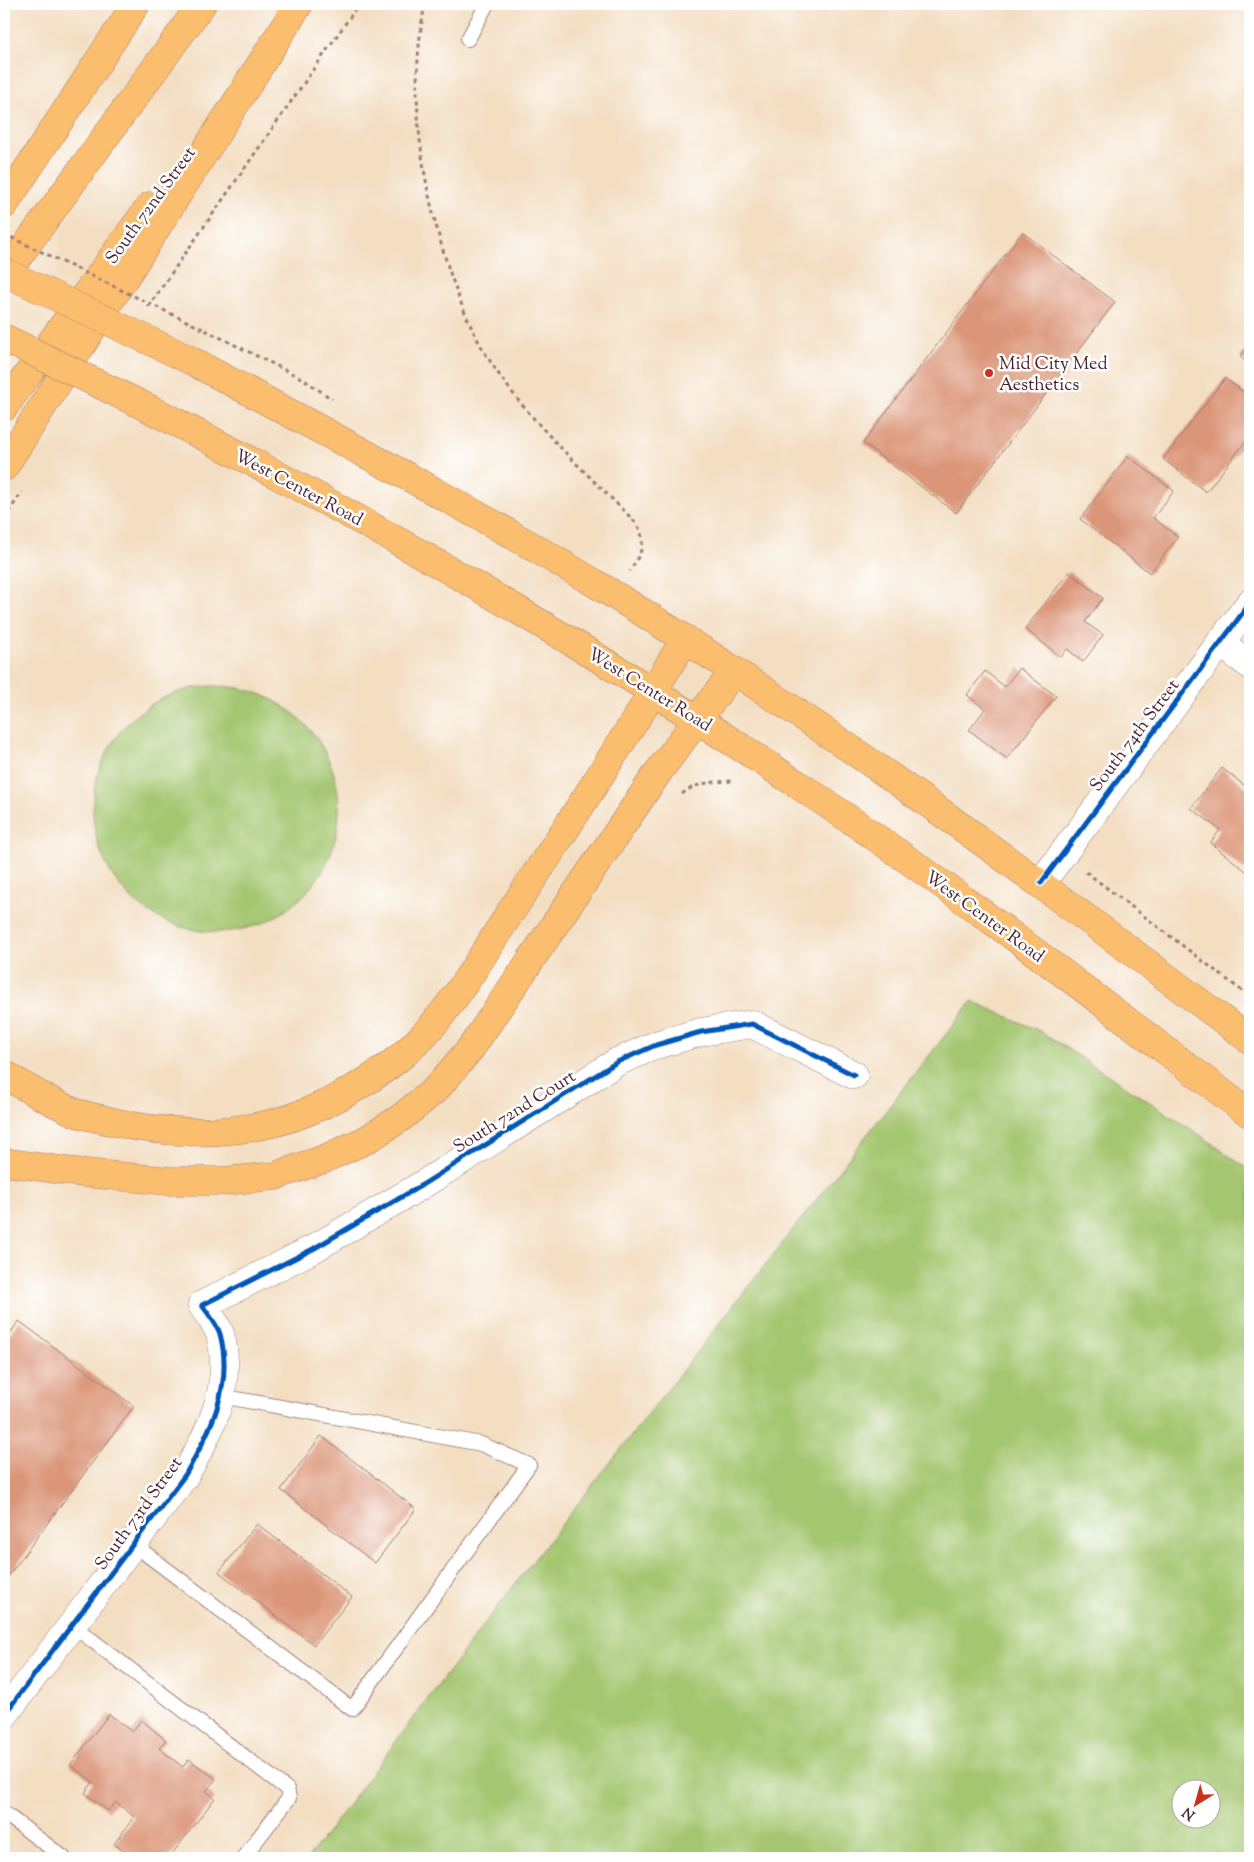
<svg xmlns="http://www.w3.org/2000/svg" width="1254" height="1862" font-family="'Sorts Mill Goudy',serif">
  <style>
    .green { fill: #a4c66f; stroke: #77724d; fill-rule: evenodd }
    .building { fill: #db9578 }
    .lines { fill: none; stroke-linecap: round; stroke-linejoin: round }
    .lane-casing { stroke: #9e7e76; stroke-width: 16 }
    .street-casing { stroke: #9e7e76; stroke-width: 29 }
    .primary-casing { stroke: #9e7e76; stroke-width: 29 }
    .path { stroke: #9e7e76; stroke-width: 3; stroke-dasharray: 4 4; stroke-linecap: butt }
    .lane { stroke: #fff; stroke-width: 14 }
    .street { stroke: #fff; stroke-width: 28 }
    .primary { stroke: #fbbd6e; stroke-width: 28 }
    .primary-bridge-casing { stroke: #9e7e76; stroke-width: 29; stroke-linecap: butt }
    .path-bridge { stroke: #9e7e76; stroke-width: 3; stroke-dasharray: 4 4; stroke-linecap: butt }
    .primary-bridge { stroke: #fbbd6e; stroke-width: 28 }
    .cycleway-casing { stroke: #fff; stroke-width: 8 }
    .cycleway { stroke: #0057b8; stroke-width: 5 }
    .poi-dot { fill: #c8321e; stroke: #fff; stroke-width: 2 }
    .labels { text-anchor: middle; stroke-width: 5; stroke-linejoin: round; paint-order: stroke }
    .street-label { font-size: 18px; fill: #4a1f2b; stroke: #fff }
    .poi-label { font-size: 18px; fill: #4a1f2b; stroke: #fff; text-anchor: start }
  </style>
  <rect width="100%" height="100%" fill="#fff"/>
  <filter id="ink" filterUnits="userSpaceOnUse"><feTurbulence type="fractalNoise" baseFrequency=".02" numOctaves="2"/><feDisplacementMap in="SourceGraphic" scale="10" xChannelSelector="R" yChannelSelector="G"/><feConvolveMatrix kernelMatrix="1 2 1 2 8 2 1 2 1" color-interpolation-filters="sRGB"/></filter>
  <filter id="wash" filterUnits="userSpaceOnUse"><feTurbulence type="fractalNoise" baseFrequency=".0096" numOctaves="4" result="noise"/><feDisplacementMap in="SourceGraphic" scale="20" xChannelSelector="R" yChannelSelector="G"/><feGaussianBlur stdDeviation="1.12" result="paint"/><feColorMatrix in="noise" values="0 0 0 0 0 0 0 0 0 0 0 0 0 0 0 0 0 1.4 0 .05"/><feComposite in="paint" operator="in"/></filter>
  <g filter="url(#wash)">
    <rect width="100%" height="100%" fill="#f3dec2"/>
    <!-- green -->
    <path class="green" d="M93 809a123 123 0 1 1 246 0a123 123 0 1 1-246 0Z
      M972 1001 1040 1031 1200 1135 1250 1171V1858H308L501 1602ZM1182 1790H1212V1820H1182Z"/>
    <g id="blocks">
      <!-- building -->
      <path class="building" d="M1022 232 1115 302 956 513 863 443Z
        M1250 344V364L1240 357Z
        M1225 378 1250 397V436L1206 492 1163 459Z
        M1128 456 1174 491 1153 518 1178 537 1150 573 1080 519Z
        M1069 572 1103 598 1085 622 1103 635 1083 662 1067 649 1061 657 1025 629Z
        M1019 668 1056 696 1007 759 969 730 985 709 967 695 985 671 1005 687Z
        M1222 768 1250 790V874L1210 843 1220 830 1191 808Z
        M19 1321 134 1406 4 1582V1342Z
        M321 1436 416 1509 375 1563 281 1490Z
        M257 1524 352 1597 314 1645 219 1572Z
        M109 1714 132 1732 141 1720 166 1740 159 1748 183 1767 189 1759 216 1779 206 1791 215 1798 169 1858H118L124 1851 114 1844 134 1817 116 1802 108 1811 85 1793 93 1782 70 1765Z"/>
    </g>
  </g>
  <g filter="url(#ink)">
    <use href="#blocks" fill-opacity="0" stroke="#9e7e76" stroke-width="1"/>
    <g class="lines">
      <!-- lane casing -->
      <g class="lane-casing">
        <path id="lane" d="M468 39 487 4
          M133 1544 352 1709 529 1465 481 1444 221 1396
          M72 1625 287 1789 289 1798 243 1858
          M4 1813 64 1858"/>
      </g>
      <!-- street casing -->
      <g class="street-casing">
        <path id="street" d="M1220 643 1250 665
          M1041 883 1250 603
          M4 1715 185 1475C210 1432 234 1386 220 1334 217 1324 208 1314 202 1305L313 1249 422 1185 617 1062 656 1045 701 1032 752 1024 854 1075"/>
      </g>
      <!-- primary casing -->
      <g class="primary-casing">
        <path id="primary" d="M4 205 136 4
          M4 276 202 4
          M188 359C330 435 473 509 611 593 833 728 1042 884 1250 1040
          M4 407 150 206
          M150 409C377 524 597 651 809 792 961 893 1105 1005 1250 1114
          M4 467 299 4
          M4 1074C26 1088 49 1101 74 1112 85 1116 98 1118 110 1121 162 1134 220 1136 273 1123 319 1112 381 1077 415 1044 456 1004 484 951 516 904 574 817 631 729 685 639
          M4 1162 75 1172 169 1181H225L275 1176 324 1159 366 1140 402 1117 436 1089 471 1048 659 771 734 671"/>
      </g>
      <!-- path -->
      <path class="path" d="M425 4C408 91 420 177 446 260 457 295 470 330 490 361 529 422 585 471 636 523 648 542 641 553 630 571
        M148 307 359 4
        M205 330 303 379 332 399
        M4 519 22 492
        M682 794C697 782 714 782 732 781L735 782
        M1086 872 1250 997"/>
      <!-- lane -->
      <use href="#lane" class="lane"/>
      <!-- street -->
      <use href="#street" class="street"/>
      <!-- primary -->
      <use href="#primary" class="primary"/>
      <!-- primary-bridge casing -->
      <g class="primary-bridge-casing">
        <path id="primary-bridge" d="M4 272 188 359
          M4 338 150 409"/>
      </g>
      <!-- path-bridge -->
      <path class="path-bridge" d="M4 234 205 330"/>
      <!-- primary-bridge -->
      <use href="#primary-bridge" class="primary-bridge"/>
      <!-- cycleway casing -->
      <g class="cycleway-casing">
        <path id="cycleway" d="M1041 883 1250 603
          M4 1715 185 1475C210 1432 234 1386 220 1334 217 1324 208 1314 202 1305L313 1249 422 1185 617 1062 656 1045 701 1032 752 1024 854 1075"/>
      </g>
      <!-- cycleway -->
      <use href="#cycleway" class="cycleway"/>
    </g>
  </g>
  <!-- markers -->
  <circle class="poi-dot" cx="989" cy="373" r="5"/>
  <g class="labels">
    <!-- street labels -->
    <g class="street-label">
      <text transform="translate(150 205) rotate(-54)" y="6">South 72nd Street</text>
      <text transform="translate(299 487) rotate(28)" y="6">West Center Road</text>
      <text transform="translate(650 689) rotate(32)" y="6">West Center Road</text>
      <text transform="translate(1134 735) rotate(-53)" y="6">South 74th Street</text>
      <text transform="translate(985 916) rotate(36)" y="6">West Center Road</text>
      <text transform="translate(514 1111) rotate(-32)" y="6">South 72nd Court</text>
      <text transform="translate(138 1513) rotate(-54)" y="6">South 73rd Street</text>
    </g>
    <!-- poi labels -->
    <g class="poi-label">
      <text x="999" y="369">Mid City Med<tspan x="999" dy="21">Aesthetics</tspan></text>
    </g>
  </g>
  <!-- margin -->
  <rect width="1254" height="1862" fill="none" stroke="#fff" stroke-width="20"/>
  <!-- north arrow -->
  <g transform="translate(1196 1804) rotate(217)"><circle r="24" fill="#ffffff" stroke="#b7a5aa"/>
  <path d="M0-4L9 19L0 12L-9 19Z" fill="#c8321e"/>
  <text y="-8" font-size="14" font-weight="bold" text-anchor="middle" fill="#4a1f2b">N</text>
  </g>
</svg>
